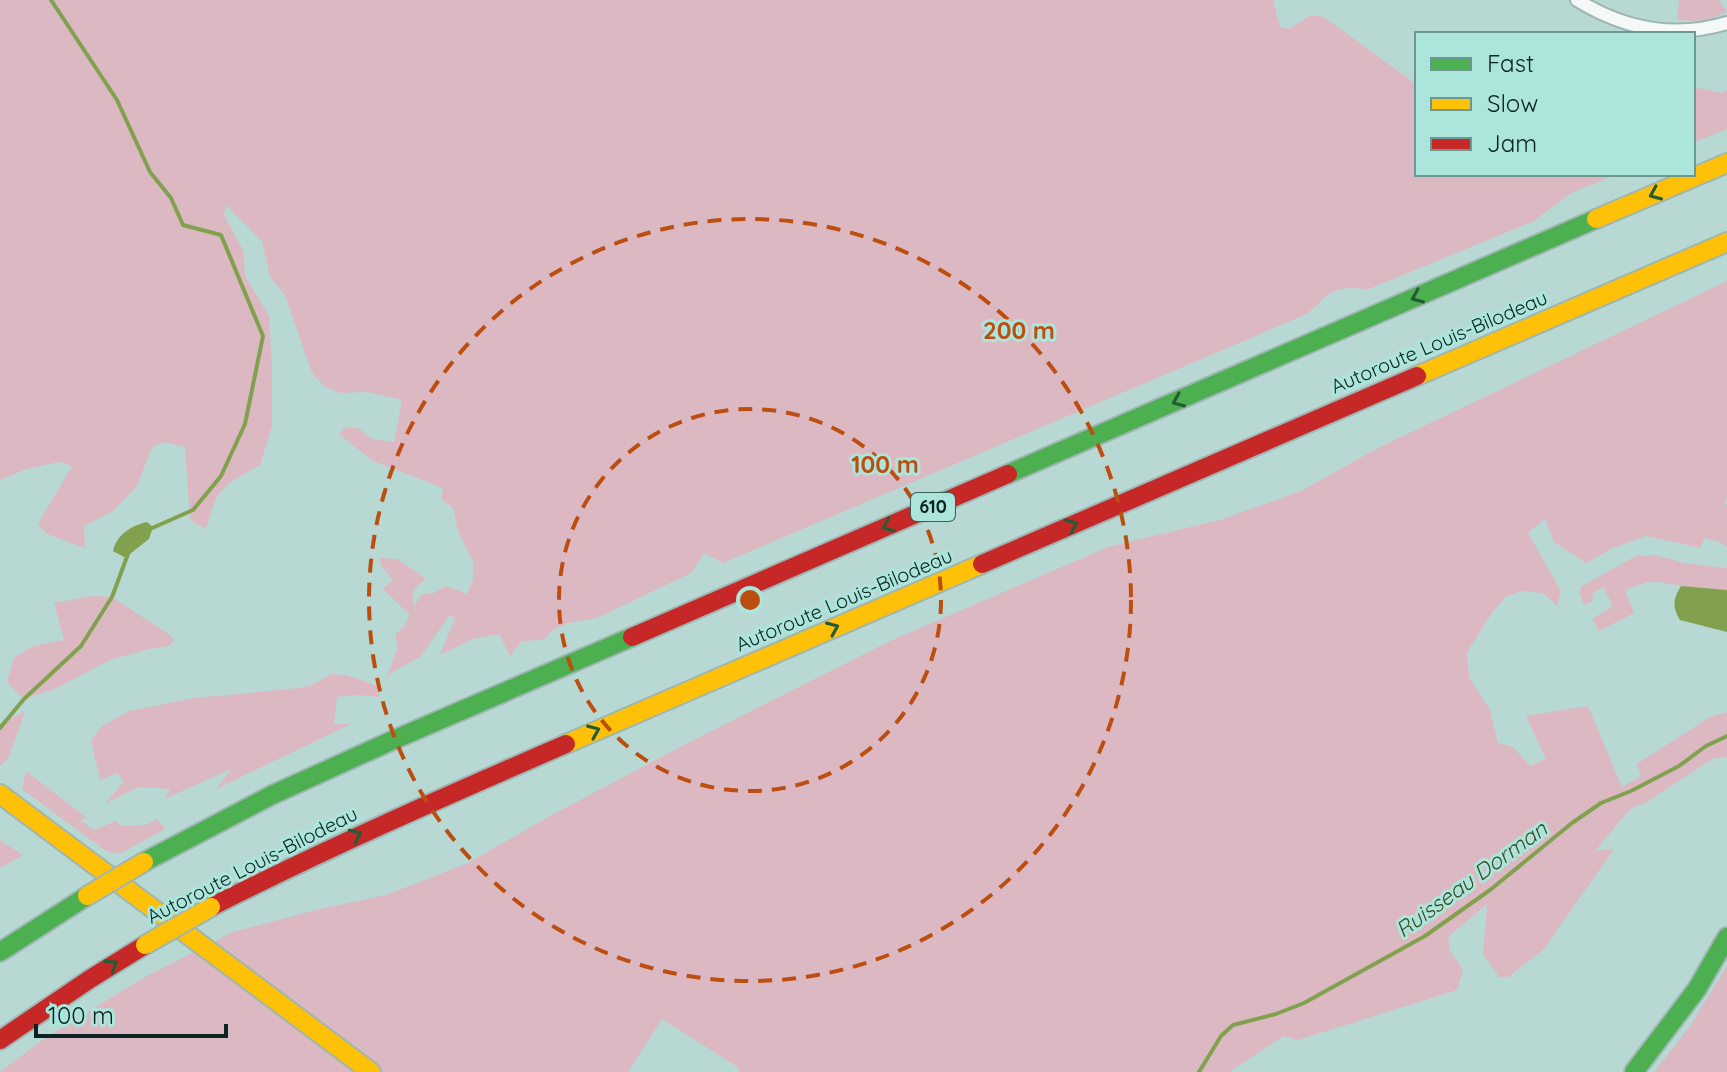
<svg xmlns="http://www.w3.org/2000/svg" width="1727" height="1072" font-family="Quicksand,sans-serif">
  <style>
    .green { fill: #dcb9c2 }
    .water { fill: #82a14f }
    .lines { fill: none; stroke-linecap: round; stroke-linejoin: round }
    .stream { stroke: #82a14f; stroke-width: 4 }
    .street-casing { stroke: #9eb6b3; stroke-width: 16 }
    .fast-casing { stroke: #9eb6b3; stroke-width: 22 }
    .slow-casing { stroke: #9eb6b3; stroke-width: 22 }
    .jam-casing { stroke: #9eb6b3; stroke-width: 22 }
    .street { stroke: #f4f9f8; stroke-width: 12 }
    .fast { stroke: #4caf50; stroke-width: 18 }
    .slow { stroke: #ffc107; stroke-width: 18 }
    .jam { stroke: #c62828; stroke-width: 18 }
    .slow-bridge-casing { stroke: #9eb6b3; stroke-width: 22; stroke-linecap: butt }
    .slow-bridge { stroke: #ffc107; stroke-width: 18 }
    .oneway { stroke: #265c34 }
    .ring { fill: none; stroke: #bc4e10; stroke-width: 4; stroke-dasharray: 14 10 }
    .labels { text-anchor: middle; stroke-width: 6; stroke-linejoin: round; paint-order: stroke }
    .shield { fill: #abe5dc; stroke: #3c5e59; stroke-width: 2 }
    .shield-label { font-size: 18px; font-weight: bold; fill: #0c2421 }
    .street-label { font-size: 20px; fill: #0c2421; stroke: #abe5dc }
    .water-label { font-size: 22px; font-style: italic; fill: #3e4c21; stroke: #abe5dc }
    .centre { fill: #bc4e10; stroke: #abe5dc; stroke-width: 4 }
    .ring-label { font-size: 24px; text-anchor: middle; font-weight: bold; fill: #bc4e10; stroke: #abe5dc; stroke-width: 6; stroke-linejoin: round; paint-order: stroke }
  </style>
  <rect width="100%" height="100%" fill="#b8d8d3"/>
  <!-- green -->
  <path class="green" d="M0 0H1273L1280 27 1289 29 1311 15 1324 17 1417 85V174H1618L1571 193 1534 221 1369 289C1332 286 1333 290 1307 314L723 563 704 553 691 573 597 618 568 623 551 631 544 640 522 641 510 656 499 634 473 639 440 655 455 618 450 615 420 657 387 675 398 648 395 634 403 628 410 615 383 589 393 580 380 564V558L398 559 426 579C415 586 410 592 414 606L422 594H432L446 586 467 594 473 579V561L458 531 453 508 441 499 443 488 373 461 339 434 346 427 358 428 372 439 394 442 402 400 368 392 341 393 325 387 312 373 285 295 270 277 262 241 226 205 224 215 243 250 245 276 269 316 272 366V426L260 465C245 474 226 482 217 497 211 507 211 519 205 529L190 519 185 447 164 442 152 447 137 486 113 511 84 526 85 548 47 534 38 524 72 466 59 462 26 469 0 480Z
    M1679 0H1719L1727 11C1711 21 1696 22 1677 20Z
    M1693 87 1723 93 1727 90V129L1693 143Z
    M1727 281V496L1725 504 1727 505V546L1719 542 1704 538 1701 548 1646 536 1613 548 1586 563 1554 542 1545 519 1528 533 1561 591 1557 606 1543 593 1522 591 1505 597 1492 613 1467 652 1469 677 1490 710 1498 743 1513 747 1530 766 1546 759 1526 716 1588 706 1622 787 1641 776 1637 764 1710 717 1727 712V757L1712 759 1647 802 1630 809 1595 851 1614 849 1543 950 1508 977H1499L1483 954 1487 904 1448 937 1450 951 1463 970 1457 990 1298 1040 1284 1036 1229 1072H738L739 1068 662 1019 628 1072H0L41 1041 143 978 233 932 320 909 386 895 468 863 548 817 684 745 890 641 1108 547 1223 519 1301 491 1378 448Z
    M1654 555 1685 563 1727 568V590L1681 586 1658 582H1648L1625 590 1634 613 1599 631 1592 619 1613 606 1603 587 1593 593 1592 601 1584 605 1579 592 1582 586 1636 556Z
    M93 596 112 597 170 635 174 640 169 646 149 649 110 660 55 689 24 699 7 682 14 658 33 646 64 640 54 603Z
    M331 674 346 675 378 686 379 697 359 695 337 697 334 724H351L216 789 231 769 165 799 170 789 139 787 104 804 124 782 118 773 100 780 91 740 102 726 129 711 195 698 299 688 312 685Z
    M25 711 8 759 0 766V724Z
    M26 771 87 818 80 820 94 830 116 821 121 826 146 825 157 819 165 829 120 854 106 851 22 789Z
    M0 840 23 855 0 868Z
    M1727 966V1072H1654L1690 1026Z"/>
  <!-- water -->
  <path class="water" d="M147 522 153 527 149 539 126 557H124L113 551C117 534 131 526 147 522Z
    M1681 586 1727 590V632L1680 620C1672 607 1673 599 1681 586Z"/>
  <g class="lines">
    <!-- stream -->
    <path class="stream" d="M51 0 117 100 150 172 171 198 183 225 221 235 263 336 245 424 221 476 193 510 150 529
      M0 728 24 699 81 646 112 597 128 554
      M1199 1072 1221 1036 1233 1025 1276 1014 1304 1003 1425 936 1490 890 1572 823 1601 803 1631 791 1679 766 1706 746 1727 736"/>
    <!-- street casing -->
    <g class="street-casing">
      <path id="street" d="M1577 0C1624 29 1674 39 1727 23"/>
    </g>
    <!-- fast casing -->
    <g class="fast-casing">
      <path id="fast" d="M1008 474 1596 219
        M144 862 272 795 391 741 632 637
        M0 952 87 896
        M1634 1072 1697 989 1727 937"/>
    </g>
    <!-- slow casing -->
    <g class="slow-casing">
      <path id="slow" d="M1596 219 1727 163
        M1417 376 1727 242
        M566 744 982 564
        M0 794 371 1072"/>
    </g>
    <!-- jam casing -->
    <g class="jam-casing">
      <path id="jam" d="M982 564 1417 376
        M632 637 1008 474
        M211 907C327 848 446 796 566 744
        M0 1040 90 979 145 945"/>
    </g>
    <!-- street -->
    <use href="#street" class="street"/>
    <!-- fast -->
    <use href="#fast" class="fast"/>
    <!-- slow -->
    <use href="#slow" class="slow"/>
    <!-- jam -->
    <use href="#jam" class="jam"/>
    <!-- slow-bridge casing -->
    <g class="slow-bridge-casing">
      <path id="slow-bridge" d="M87 896 144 862
        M145 945 211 907"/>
    </g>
    <!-- slow-bridge -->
    <use href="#slow-bridge" class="slow-bridge"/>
  </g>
  <!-- one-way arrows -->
  <defs><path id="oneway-chevron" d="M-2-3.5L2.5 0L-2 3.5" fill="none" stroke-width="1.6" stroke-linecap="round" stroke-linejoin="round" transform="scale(2)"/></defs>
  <g class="oneway">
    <use href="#oneway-chevron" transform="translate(1655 194) rotate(157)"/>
    <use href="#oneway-chevron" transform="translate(1417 297) rotate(157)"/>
    <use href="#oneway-chevron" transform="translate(1178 401) rotate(157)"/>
    <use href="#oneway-chevron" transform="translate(1072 525) rotate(-23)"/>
    <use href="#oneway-chevron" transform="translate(888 526) rotate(157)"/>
    <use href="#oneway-chevron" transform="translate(833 628) rotate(-23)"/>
    <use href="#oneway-chevron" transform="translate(594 731) rotate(-23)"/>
    <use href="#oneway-chevron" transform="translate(356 835) rotate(-25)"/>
    <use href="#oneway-chevron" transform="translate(112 965) rotate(-32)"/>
  </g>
  <!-- distance rings -->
  <g class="ring">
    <circle cx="750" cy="600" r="191"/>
    <circle cx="750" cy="600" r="381"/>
  </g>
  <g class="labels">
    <!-- shield labels -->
    <rect class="shield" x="911" y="493" width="44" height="28" rx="6"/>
    <g class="shield-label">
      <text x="933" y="513">610</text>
    </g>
    <!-- street labels -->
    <g class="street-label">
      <text transform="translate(1439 342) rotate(-23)" y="7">Autoroute Louis-Bilodeau</text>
      <text transform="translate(844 600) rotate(-23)" y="7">Autoroute Louis-Bilodeau</text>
      <text transform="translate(252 865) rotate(-27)" y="7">Autoroute Louis-Bilodeau</text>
    </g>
    <!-- water labels -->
    <g class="water-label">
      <text transform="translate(1471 879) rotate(-36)" y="8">Ruisseau Dorman</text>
    </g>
  </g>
  <circle cx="750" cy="600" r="12" class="centre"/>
  <g class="ring-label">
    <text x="1019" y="339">200 m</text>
    <text x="885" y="473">100 m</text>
  </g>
  <!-- legend -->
  <rect x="1415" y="32" width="280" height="144" fill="#abe5dc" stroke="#6b9891" stroke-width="2"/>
  <rect x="1431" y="58" width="40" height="12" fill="#4caf50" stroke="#6b9891" stroke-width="2"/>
  <text x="1487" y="72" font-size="24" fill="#0c2421">Fast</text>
  <rect x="1431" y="98" width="40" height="12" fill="#ffc107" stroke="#6b9891" stroke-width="2"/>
  <text x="1487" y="112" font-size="24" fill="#0c2421">Slow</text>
  <rect x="1431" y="138" width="40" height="12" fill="#c62828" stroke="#6b9891" stroke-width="2"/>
  <text x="1487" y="152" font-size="24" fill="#0c2421">Jam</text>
  <!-- scale -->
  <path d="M36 1024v12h190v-12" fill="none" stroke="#0c2421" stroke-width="4"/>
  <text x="48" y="1024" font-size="24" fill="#0c2421" stroke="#abe5dc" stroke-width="6" paint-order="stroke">100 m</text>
</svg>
